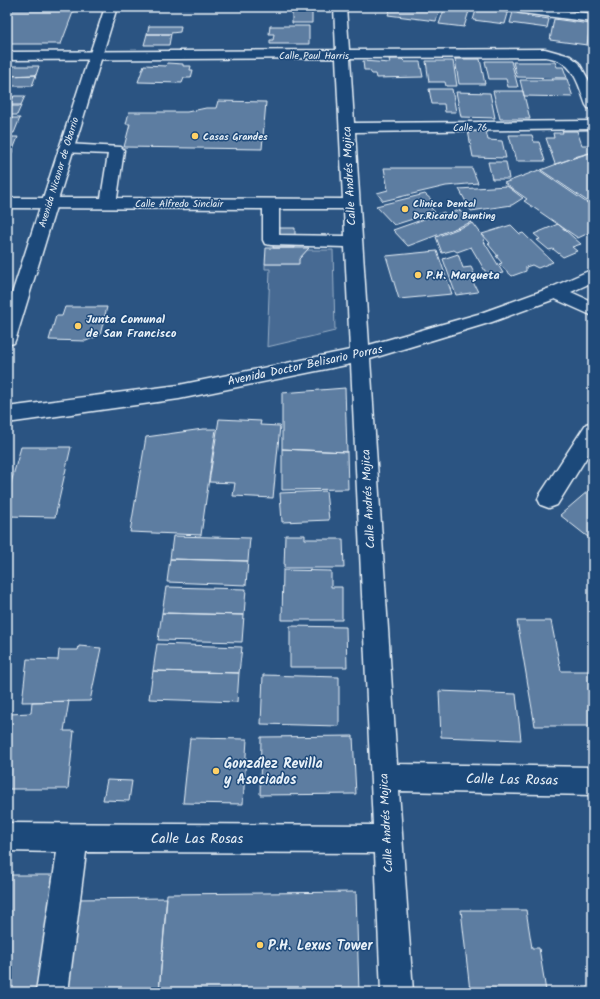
<svg xmlns="http://www.w3.org/2000/svg" width="600" height="999" font-family="Kalam,sans-serif">
  <style>
    .green { fill: #476b93; stroke: #98aec6 }
    .building { fill: #5d7da1; stroke: #e8f1f8 }
    .lines { fill: none; stroke-linecap: round; stroke-linejoin: round }
    .minor-casing { stroke: #e8f1f8; stroke-width: 3 }
    .major-casing { stroke: #e8f1f8; stroke-width: 3 }
    .minor { fill: #1f4a7a; fill-rule: evenodd }
    .major { fill: #1f4a7a; fill-rule: evenodd }
    .poi-dot { fill: #ffd166; stroke: #1f4a7a; stroke-width: 1.5 }
    .labels { text-anchor: middle; stroke-width: 3; stroke-linejoin: round; paint-order: stroke }
    .far-street-label { font-size: 10px; fill: #e8f1f8; stroke: #1f4a7a }
    .far-poi-label { font-size: 10px; font-weight: bold; fill: #e8f1f8; stroke: #1f4a7a; text-anchor: start }
    .street-label { font-size: 12px; fill: #e8f1f8; stroke: #1f4a7a }
    .poi-label { font-size: 12px; font-weight: bold; fill: #e8f1f8; stroke: #1f4a7a; text-anchor: start }
    .near-poi-label { font-size: 14px; font-weight: bold; fill: #e8f1f8; stroke: #1f4a7a; text-anchor: start }
    .near-street-label { font-size: 14px; fill: #e8f1f8; stroke: #1f4a7a }
  </style>
  <rect width="100%" height="100%" fill="#2b5482"/>
  <filter id="ink" filterUnits="userSpaceOnUse"><feTurbulence type="fractalNoise" baseFrequency=".025" numOctaves="2"/><feDisplacementMap in="SourceGraphic" scale="8" xChannelSelector="R" yChannelSelector="G"/><feConvolveMatrix kernelMatrix="1 2 1 2 8 2 1 2 1" color-interpolation-filters="sRGB"/></filter>
  <g filter="url(#ink)">
    <!-- green -->
    <path class="green" d="M307 250H333L335 331 267 347 270 269H265V264H298L299 259Z"/>
    <!-- building -->
    <path class="building" d="M7 7H75L61 44H7Z
      M391 7H441L436 21 388 15Z
      M445 7 470 8 464 27 439 24Z
      M477 7 509 10 505 24 473 20Z
      M292 9H312V23H292Z
      M513 12 528 14 527 16 549 19 547 28 510 23Z
      M554 19 590 24 587 45 550 40Z
      M149 26H181L180 32 171 33V34H147Z
      M270 26H309V44H270V40H273L274 34H269Z
      M147 34H171L169 45H144Z
      M389 59H402L405 62H420L423 77 376 78 375 74H372L369 70H364L363 61 390 63Z
      M455 59H480L485 84H459Z
      M426 61H453L457 86H446L445 82H429Z
      M485 61H511L518 87H508L506 79H489Z
      M513 62H555L557 67H563L567 78 517 77Z
      M167 63 183 64V66H191L190 70H193L191 78H184L182 83 138 82 144 65 166 66Z
      M7 66H39L36 75 7 76Z
      M36 75 32 86H7V76Z
      M552 79H567L573 97 524 96 520 80H553Z
      M429 89H452L456 112H445L444 104H432Z
      M493 91H523L530 119H500Z
      M456 92 490 93 495 118 461 117Z
      M7 96H13L9 105H7Z
      M14 96H25L21 105H10Z
      M218 101 266 102 262 149 124 147 130 124H126L129 112H187L206 108H216Z
      M7 106H21L17 115H7Z
      M7 118H20L14 133H7Z
      M468 131H486L488 140 502 141 506 158 473 157Z
      M562 131H577L582 145H593V152L555 164 546 138H554L553 133H563Z
      M509 135H532L534 142H539L545 161H516Z
      M7 137H18L11 155H7Z
      M593 152V205L541 170 578 156Z
      M488 162H506L509 179H492Z
      M384 168H472L478 183 446 186 383 201 377 193 388 190Z
      M539 170 593 207V231L578 238 524 201 527 199 504 183Z
      M507 186 523 198 512 205 471 211 459 189Z
      M425 194 434 202 427 204 435 212 394 225 376 206Z
      M459 210 472 222 408 246 393 230 444 212 446 215Z
      M473 223 485 239 483 240 503 273 488 276 471 247 457 252 454 250 442 253 436 237Z
      M558 224 581 244 572 247 577 251 563 257 553 249 549 250 537 240 540 239 534 234Z
      M511 225 520 234 523 233 553 262 538 268 532 265 526 267V271L512 276 499 264 502 263 496 256H498L488 244 490 243 482 234Z
      M274 228H295V248H273Z
      M266 248H309L299 259V264H265Z
      M437 251 452 294 399 299 386 256Z
      M458 254 463 268 471 267 477 279 472 280 478 292 456 295 443 259Z
      M65 307H107L100 335 86 341 49 340 56 316H62Z
      M345 388 347 452 282 449V393Z
      M219 419 261 421 260 425 280 426 273 498 233 496 235 483 209 482Z
      M203 429H216L201 535 130 532 146 437Z
      M21 447H71L55 517 7 516V497Z
      M282 449 347 452 348 489 282 490Z
      M326 491 329 520 282 522 280 493Z
      M588 491 593 495V541L560 515Z
      M285 535H305V539H343L344 568H284Z
      M173 536 250 538 248 561 170 559Z
      M170 559 248 561 246 585 167 582Z
      M283 570 331 571V587H342V620H282Z
      M166 587 246 589 244 615 162 613Z
      M162 613 244 615 242 642 158 640Z
      M517 621H551L561 671H593V726H535Z
      M290 626 346 627 347 667H290Z
      M157 644 242 647 239 673 153 671Z
      M79 646 101 648 90 701 22 702 27 659 58 660 59 650H78Z
      M153 671 239 673 237 702 149 699Z
      M263 675 339 677V726L261 724Z
      M439 691 516 694 521 740 441 737Z
      M69 701 64 731H74L68 789H7V725L9 714 31 713 32 702Z
      M353 736 356 794 260 795 261 737Z
      M190 738 247 739 243 804 183 803Z
      M107 780 132 781 129 801 103 800Z
      M7 875H61L43 992H7Z
      M356 892 359 992H159L167 894Z
      M167 898 159 992H62L75 899Z
      M461 910H526L532 948H539L546 991H470Z"/>
    <g class="lines">
      <!-- minor casing -->
      <g class="minor-casing">
        <path id="minor" d="M334 7H346L349 50 545 49 570 56 579 63 593 88V109L588 108 586 105C581 92 576 71 563 63 558 59 551 58 545 57L350 58 354 123 593 121V129L355 132 369 345 478 314 550 288 593 269V282L571 292 593 302V316L555 299 492 322 370 359 397 764 593 767V795L399 791 413 992H381L375 853 86 852 68 992H36L57 852 7 851V823L373 825 351 364 179 399 7 423V407L179 385 350 350 345 247 271 245 265 244 263 240V209L7 208V198H101L108 154 61 152 58 149 61 146 66 144 121 147 124 150 117 198 343 199 336 58 7 60V52L336 50ZM279 209H344L345 236 279 235Z
          M500 7H536L593 14V22L506 11 502 10Z
          M593 422V447L557 505 549 508 541 505 538 499 541 493 586 424Z"/>
      </g>
      <!-- major casing -->
      <g class="major-casing">
        <path id="major" d="M105 7H117L16 338 14 343 7 345V309Z"/>
      </g>
      <!-- minor -->
      <use href="#minor" class="minor"/>
      <!-- major -->
      <use href="#major" class="major"/>
    </g>
  </g>
  <!-- markers -->
  <g class="poi-dot">
    <circle cx="195" cy="136" r="4"/>
    <circle cx="405" cy="209" r="4"/>
    <circle cx="418" cy="275" r="4"/>
    <circle cx="78" cy="326" r="4"/>
    <circle cx="216" cy="771" r="4"/>
    <circle cx="260" cy="945" r="4"/>
  </g>
  <g class="labels">
    <!-- far-street labels -->
    <g class="far-street-label">
      <text x="314" y="59">Calle Paul Harris</text>
      <text transform="translate(470 127) rotate(-1)" y="4">Calle 76</text>
      <text transform="translate(58 172) rotate(-73)" y="4">Avenida Nicanor de Obarrio</text>
      <text x="179" y="207">Calle Alfredo Sinclair</text>
    </g>
    <!-- far-poi labels -->
    <g class="far-poi-label">
      <text x="203" y="140">Casas Grandes</text>
      <text x="413" y="207">Clinica Dental<tspan x="413" dy="12">Dr.Ricardo Bunting</tspan></text>
    </g>
    <!-- street labels -->
    <g class="street-label">
      <text transform="translate(349 176) rotate(-93)" y="4">Calle Andrés Mojica</text>
      <text transform="translate(305 365) rotate(-12)" y="4">Avenida Doctor Belisario Porras</text>
      <text transform="translate(368 499) rotate(-93)" y="4">Calle Andrés Mojica</text>
      <text transform="translate(386 823) rotate(-93)" y="4">Calle Andrés Mojica</text>
    </g>
    <!-- poi labels -->
    <g class="poi-label">
      <text x="426" y="279">P.H. Marqueta</text>
      <text x="86" y="323">Junta Comunal<tspan x="86" dy="14">de San Francisco</tspan></text>
    </g>
    <!-- near-poi labels -->
    <g class="near-poi-label">
      <text x="224" y="768">González Revilla<tspan x="224" dy="16">y Asociados</tspan></text>
      <text x="268" y="950">P.H. Lexus Tower</text>
    </g>
    <!-- near-street labels -->
    <g class="near-street-label">
      <text transform="translate(512 779) rotate(1)" y="5">Calle Las Rosas</text>
      <text x="197" y="843">Calle Las Rosas</text>
    </g>
  </g>
  <!-- margin -->
  <rect width="600" height="999" fill="none" stroke="#1f4a7a" stroke-width="24"/>
  <rect x="12" y="12" width="576" height="975" fill="none" stroke="#e8f1f8" stroke-width="1.5" filter="url(#ink)"/>
</svg>
